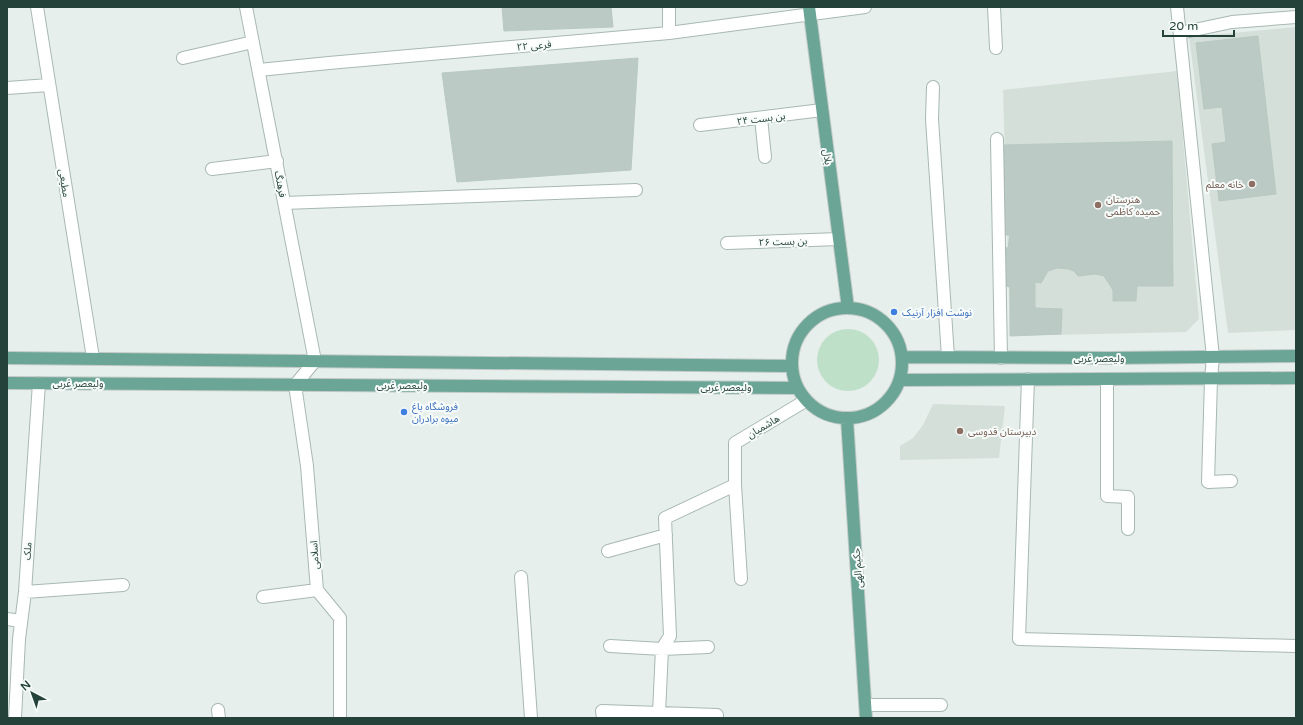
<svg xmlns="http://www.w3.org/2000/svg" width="1303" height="725" font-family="'Varela Round','Noto Sans Arabic',sans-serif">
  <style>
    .built { fill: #d4dfda }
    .green { fill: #bfe0c8 }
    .building { fill: #bbcac4; stroke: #b8c9c2 }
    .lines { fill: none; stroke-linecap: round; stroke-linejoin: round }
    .minor-casing { stroke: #a8b8b2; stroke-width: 14 }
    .major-casing { stroke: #c2cac8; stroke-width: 14 }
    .minor { stroke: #fff; stroke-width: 12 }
    .major { stroke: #6aa596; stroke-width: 12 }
    .education-dot { fill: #8d6e63; stroke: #f7fbf9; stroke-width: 1.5 }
    .shop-dot { fill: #3f7fe0; stroke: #f7fbf9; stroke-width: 1.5 }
    .labels { text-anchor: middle; stroke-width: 4; stroke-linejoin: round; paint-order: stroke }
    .street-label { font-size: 10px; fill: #24423a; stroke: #f7fbf9 }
    .education-label { font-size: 10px; fill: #785e54; stroke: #f7fbf9; text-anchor: start }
    .shop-label { font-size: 10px; fill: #366cbe; stroke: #f7fbf9; text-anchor: start }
  </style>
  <rect width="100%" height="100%" fill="#e6efeb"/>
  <!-- built -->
  <path class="built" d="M1296 27V330L1228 333 1189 37Z
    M1177 71 1199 319 1186 332 1010 336 1003 90Z
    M933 404 1005 406 999 458 900 460V446L913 438 923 425Z"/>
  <!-- green -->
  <path class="green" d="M817 360a31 31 0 1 1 62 0a31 31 0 1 1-62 0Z"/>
  <!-- building -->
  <path class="building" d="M502 7H611L613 27 504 31Z
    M1258 36 1276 194 1219 201 1212 144 1226 142 1222 107 1204 109 1196 43Z
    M638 58 631 170 457 182 442 73Z
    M1172 141 1173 286H1137L1136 301H1113V290L1104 276 1095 274 1078 276 1074 271 1068 269 1057 268 1048 271 1041 283 1035 282V308L1062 309 1061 334 1010 336V287L1001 285V247L1008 248 1010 235H1002L1003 145Z"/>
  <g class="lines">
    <!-- minor casing -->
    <g class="minor-casing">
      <path id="minor" d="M37 7 93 358
        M246 7 315 361 295 385 307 466 317 590 340 618V718
        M669 7V33
        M994 7 996 48
        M1177 7 1213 357 1211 379 1208 482 1231 481
        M1180 33 1232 22 1296 17
        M183 58 253 42
        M259 70 329 63 669 33 865 7
        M933 87 932 119 948 357
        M7 88 49 85
        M761 118 765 157
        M700 125 822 110
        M997 139 1001 358
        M212 169 277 161
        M284 203 636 190
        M727 243 839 239
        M1028 379 1019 639 1296 646
        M1107 379V496L1128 497V529
        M608 551 666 535
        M521 577 531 718
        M741 579 735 485V443L805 401
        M25 592 123 585
        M263 597 317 590
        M7 619 21 621
        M610 646 662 649 708 647
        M866 705H941
        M218 710 219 718
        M659 713 662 649 670 636 665 518 735 485
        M15 718 19 639 25 592 39 383
        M603 718 602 711 717 715V718"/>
    </g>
    <!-- major casing -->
    <g class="major-casing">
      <path id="major" d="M809 7 848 308
        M792 363a55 55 0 1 1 110 0a55 55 0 1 1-110 0Z
        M902 357 1108 358 1296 356
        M7 358 792 366
        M900 380 1296 378
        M7 383 797 388
        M847 419 866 718"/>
    </g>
    <!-- minor -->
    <use href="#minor" class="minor"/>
    <!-- major -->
    <use href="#major" class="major"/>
  </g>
  <!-- markers -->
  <g class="education-dot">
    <circle cx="1252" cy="184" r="4"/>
    <circle cx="1098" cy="205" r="4"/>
    <circle cx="960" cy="431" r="4"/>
  </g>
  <g class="shop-dot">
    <circle cx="894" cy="312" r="4"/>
    <circle cx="404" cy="412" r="4"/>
  </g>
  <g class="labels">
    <!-- street labels -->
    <g class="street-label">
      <text transform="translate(534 45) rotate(-5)" y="4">فرعی ۲۲</text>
      <text transform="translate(761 118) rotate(-7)" y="4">بن بست ۲۴</text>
      <text transform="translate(828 157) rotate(83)" y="4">بلال</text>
      <text transform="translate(65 183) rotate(81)" y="4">مطیعی</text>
      <text transform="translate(281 184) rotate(80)" y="4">فرهنگ</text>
      <text transform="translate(783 241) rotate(-2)" y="4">بن بست ۲۶</text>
      <text x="1099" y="362">ولیعصر غربی</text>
      <text x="78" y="387">ولیعصر غربی</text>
      <text x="402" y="389">ولیعصر غربی</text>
      <text x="726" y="391">ولیعصر غربی</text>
      <text transform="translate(763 426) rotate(-31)" y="4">هاشمیان</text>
      <text transform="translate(27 551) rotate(-86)" y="4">ملک</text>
      <text transform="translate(314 555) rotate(-94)" y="4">اسلامی</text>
      <text transform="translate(857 568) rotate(-94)" y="4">حکیم الهی</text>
    </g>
    <!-- education labels -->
    <g class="education-label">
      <text x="1244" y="188" text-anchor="end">خانه معلم</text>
      <text x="1106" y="203">هنرستان<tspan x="1106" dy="12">حمیده کاظمی</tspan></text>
      <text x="968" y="435">دبیرستان قدوسی</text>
    </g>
    <!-- shop labels -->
    <g class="shop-label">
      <text x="902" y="316">نوشت افزار آرنیک</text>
      <text x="412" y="410">فروشگاه باغ<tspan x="412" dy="12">میوه برادران</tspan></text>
    </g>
  </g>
  <!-- border -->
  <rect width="1303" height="725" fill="none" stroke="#24423a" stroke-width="16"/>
  <!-- north arrow -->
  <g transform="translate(32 693) rotate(319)" stroke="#f7fbf9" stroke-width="3" paint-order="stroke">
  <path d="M0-3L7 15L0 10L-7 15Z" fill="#24423a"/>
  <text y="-6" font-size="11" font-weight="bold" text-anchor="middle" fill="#24423a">N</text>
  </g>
  <!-- scale -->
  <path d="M1163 30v6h71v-6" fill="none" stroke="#24423a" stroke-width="2"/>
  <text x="1169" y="30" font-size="12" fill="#24423a" stroke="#f7fbf9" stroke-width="3" paint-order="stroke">20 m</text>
</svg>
